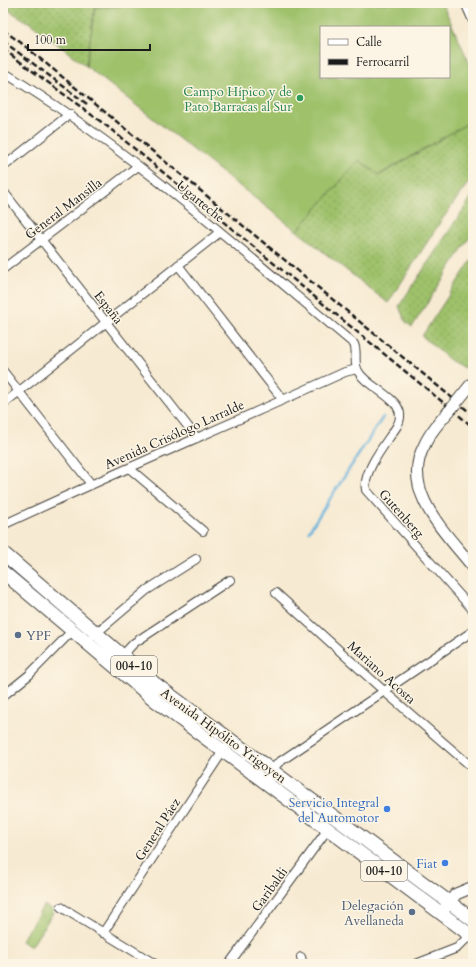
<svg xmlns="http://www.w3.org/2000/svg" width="476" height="967" font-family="Cardo,serif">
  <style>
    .grass { fill: url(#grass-dots); stroke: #5d6e44 }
    .park { fill: url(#park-tufts); stroke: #5d6e44 }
    .pitch { fill: #9ec16b; stroke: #5d6e44; fill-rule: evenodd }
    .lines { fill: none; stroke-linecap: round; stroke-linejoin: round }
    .stream { stroke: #62b1dc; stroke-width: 2.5 }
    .street-casing { stroke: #3d3b37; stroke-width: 10 }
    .secondary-casing { stroke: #3d3b37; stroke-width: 13 }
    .primary-casing { stroke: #3d3b37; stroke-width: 15 }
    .street { stroke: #fff; stroke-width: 8 }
    .secondary { stroke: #fff; stroke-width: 11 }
    .primary { stroke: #fff; stroke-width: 13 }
    .rail { stroke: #1c1c1c; stroke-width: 2.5; stroke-dasharray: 6 3; stroke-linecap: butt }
    .secondary-bridge-casing { stroke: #3d3b37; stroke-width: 13; stroke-linecap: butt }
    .secondary-bridge { stroke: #fff; stroke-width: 11 }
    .leisure-dot { fill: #2e9e5b; stroke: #fcf5e5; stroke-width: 1.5 }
    .service-dot { fill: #5c6f8a; stroke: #fcf5e5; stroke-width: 1.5 }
    .shop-dot { fill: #3f7fe0; stroke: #fcf5e5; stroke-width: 1.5 }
    .labels { text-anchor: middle; stroke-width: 3; stroke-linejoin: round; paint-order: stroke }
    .shield { fill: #fcf5e5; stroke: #5f5d58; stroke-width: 1 }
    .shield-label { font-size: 12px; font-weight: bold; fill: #1c1c1c }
    .leisure-label { font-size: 13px; fill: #27864d; stroke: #fcf5e5; text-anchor: end }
    .street-label { font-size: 13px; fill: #1c1c1c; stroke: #fcf5e5 }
    .service-label { font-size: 13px; fill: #4e5e75; stroke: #fcf5e5; text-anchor: start }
    .shop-label { font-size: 13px; fill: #366cbe; stroke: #fcf5e5; text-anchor: end }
  </style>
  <defs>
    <pattern id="grass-dots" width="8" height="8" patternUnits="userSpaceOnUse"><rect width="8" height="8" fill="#9ec16b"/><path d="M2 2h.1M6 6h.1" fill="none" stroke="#88a55c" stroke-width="1.8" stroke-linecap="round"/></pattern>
    <pattern id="park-tufts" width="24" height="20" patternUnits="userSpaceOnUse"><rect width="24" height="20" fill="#9ec16b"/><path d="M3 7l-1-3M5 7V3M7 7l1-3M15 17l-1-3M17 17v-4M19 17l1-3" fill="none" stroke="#88a55c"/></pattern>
  </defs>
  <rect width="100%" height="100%" fill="#fcf5e5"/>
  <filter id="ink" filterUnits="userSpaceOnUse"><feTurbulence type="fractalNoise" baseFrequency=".025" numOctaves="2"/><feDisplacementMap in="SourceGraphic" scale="8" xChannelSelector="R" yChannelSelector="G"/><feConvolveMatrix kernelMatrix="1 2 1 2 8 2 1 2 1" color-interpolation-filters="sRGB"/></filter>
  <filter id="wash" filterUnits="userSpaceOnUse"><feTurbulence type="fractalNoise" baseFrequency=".012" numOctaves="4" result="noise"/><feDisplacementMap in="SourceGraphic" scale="16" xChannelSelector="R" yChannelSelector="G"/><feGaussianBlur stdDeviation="0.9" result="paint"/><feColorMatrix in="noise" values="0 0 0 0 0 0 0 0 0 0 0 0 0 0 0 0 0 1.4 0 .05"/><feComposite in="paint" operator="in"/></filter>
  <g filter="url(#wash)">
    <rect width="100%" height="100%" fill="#f7ead2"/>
    <!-- grass -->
    <path class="grass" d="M3 3H172L95 8 86 66 30 23 3 7Z
      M473 120V176L441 221 388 303 297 231 359 160 380 175Z
      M473 195V232L412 327 405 321 399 306Z
      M473 258V361L464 368 450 360 422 336Z"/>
    <!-- park -->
    <path class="park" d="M44 905 54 911 31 947 21 941Z"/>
    <!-- pitch -->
    <path class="pitch" d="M172 3H442L473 71V120L379 175 359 160 297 231 86 66 95 8ZM321 27H449V77H321Z"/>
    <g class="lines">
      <!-- stream -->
      <path class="stream" d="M309 531 383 417"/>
    </g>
  </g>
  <g filter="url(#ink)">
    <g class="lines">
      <!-- street casing -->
      <g class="street-casing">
        <path id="street" d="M465 3 473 21
          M3 72C130 149 241 250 354 344 358 353 353 362 358 371 368 390 412 400 397 426 387 442 362 471 366 490L473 610
          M3 167 70 114
          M3 191 197 438
          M178 265 283 400
          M3 269 138 166
          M3 371 91 484
          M3 404 220 232
          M129 468 203 531
          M3 525C116 472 231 424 345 372L357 369
          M276 593 385 692 473 768
          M93 636 147 590 196 559
          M122 656 134 643 230 580
          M3 696 29 675 72 631
          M264 781 278 763 473 631
          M61 907 155 964
          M103 933 225 748
          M301 957 303 964
          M229 964 328 829
          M416 964 457 948 470 935"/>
      </g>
      <!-- secondary casing -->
      <g class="secondary-casing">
        <path id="secondary" d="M451 409C441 420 430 432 424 446 400 491 447 534 473 567
          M441 913 456 894 473 887"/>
      </g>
      <!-- primary casing -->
      <g class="primary-casing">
        <path id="primary" d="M3 553 154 683 473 920
          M3 572 156 701 473 937"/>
      </g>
      <!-- street -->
      <use href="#street" class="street"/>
      <!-- secondary -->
      <use href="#secondary" class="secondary"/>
      <!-- primary -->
      <use href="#primary" class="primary"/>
      <!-- rail -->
      <path class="rail" d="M3 30 20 42 473 415
        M3 41 87 104
        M3 49 108 127 473 427"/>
      <!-- secondary-bridge casing -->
      <g class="secondary-bridge-casing">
        <path id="secondary-bridge" d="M451 409 473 382"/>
      </g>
      <!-- secondary-bridge -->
      <use href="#secondary-bridge" class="secondary-bridge"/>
    </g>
  </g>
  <!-- markers -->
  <circle class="leisure-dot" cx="300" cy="98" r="4"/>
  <g class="service-dot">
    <circle cx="18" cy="635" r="4"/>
    <circle cx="412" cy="912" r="4"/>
  </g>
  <g class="shop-dot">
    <circle cx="387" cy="809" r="4"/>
    <circle cx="445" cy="863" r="4"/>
  </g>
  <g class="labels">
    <!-- shield labels -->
    <g class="shield">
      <rect x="111" y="656" width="46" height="20" rx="3"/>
      <rect x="361" y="861" width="46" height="20" rx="3"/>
    </g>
    <g class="shield-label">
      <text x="134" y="670">004-10</text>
      <text x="384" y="875">004-10</text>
    </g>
    <!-- leisure labels -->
    <g class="leisure-label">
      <text x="292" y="96">Campo Hípico y de<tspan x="292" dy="15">Pato Barracas al Sur</tspan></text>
    </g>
    <!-- street labels -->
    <g class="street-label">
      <text transform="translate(201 201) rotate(39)" y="5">Ugarteche</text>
      <text transform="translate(63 208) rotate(-37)" y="5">General Mansilla</text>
      <text transform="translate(109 307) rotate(52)" y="5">España</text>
      <text transform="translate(174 434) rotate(-24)" y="5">Avenida Crisólogo Larralde</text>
      <text transform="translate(402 513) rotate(48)" y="5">Gutenberg</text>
      <text transform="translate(382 672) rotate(42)" y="5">Mariano Acosta</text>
      <text transform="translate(224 735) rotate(36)" y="5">Avenida Hipólito Yrigoyen</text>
      <text transform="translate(157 829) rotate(-57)" y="5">General Páez</text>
      <text transform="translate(269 889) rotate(-54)" y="5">Garibaldi</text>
    </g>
    <!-- service labels -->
    <g class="service-label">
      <text x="26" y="640">YPF</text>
      <text x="404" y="910" text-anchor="end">Delegación<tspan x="404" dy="15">Avellaneda</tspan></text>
    </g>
    <!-- shop labels -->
    <g class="shop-label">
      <text x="379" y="807">Servicio Integral<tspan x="379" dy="15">del Automotor</tspan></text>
      <text x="437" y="868">Fiat</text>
    </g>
  </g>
  <!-- margin -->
  <rect width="476" height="967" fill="none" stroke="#fcf5e5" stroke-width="16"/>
  <!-- legend -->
  <rect x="320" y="26" width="130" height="52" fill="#fcf5e5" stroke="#a29e95"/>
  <rect x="328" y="39" width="20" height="6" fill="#ffffff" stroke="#a29e95"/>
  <text x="356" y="46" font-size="12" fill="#1c1c1c">Calle</text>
  <rect x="328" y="59" width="20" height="6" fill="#1c1c1c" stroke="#a29e95"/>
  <text x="356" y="66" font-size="12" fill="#1c1c1c">Ferrocarril</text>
  <!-- scale -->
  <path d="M28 44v6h122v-6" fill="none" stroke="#1c1c1c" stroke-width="2"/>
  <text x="34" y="44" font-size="12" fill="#1c1c1c" stroke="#fcf5e5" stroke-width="3" paint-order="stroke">100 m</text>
</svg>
